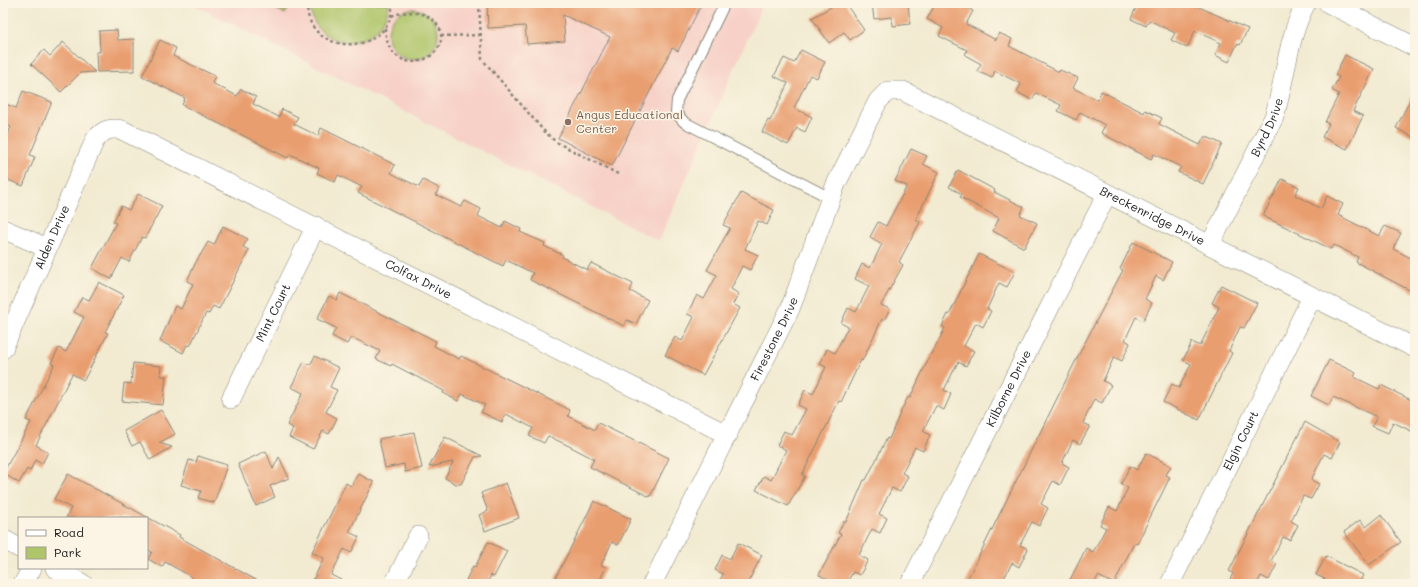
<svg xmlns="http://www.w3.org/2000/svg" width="1418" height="587" font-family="Mali,sans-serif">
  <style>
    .built { fill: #f7d1c8 }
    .green { fill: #afc56a; stroke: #667043 }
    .building { fill: #e99e6f }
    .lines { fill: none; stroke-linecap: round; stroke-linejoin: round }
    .lane-casing { stroke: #878477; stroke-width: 12 }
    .street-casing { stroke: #878477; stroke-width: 20 }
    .path { stroke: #878477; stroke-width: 2.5; stroke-dasharray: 3 3; stroke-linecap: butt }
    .lane { stroke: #fff; stroke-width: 10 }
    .street { stroke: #fff; stroke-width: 19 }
    .education-dot { fill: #8d6e63; stroke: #fcf5e5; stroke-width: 1.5 }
    .labels { text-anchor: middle; stroke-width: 3; stroke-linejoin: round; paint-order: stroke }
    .education-label { font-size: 12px; fill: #785e54; stroke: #fcf5e5; text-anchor: start }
    .street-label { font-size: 12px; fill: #1c1c1c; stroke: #fcf5e5 }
  </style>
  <rect width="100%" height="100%" fill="#fcf5e5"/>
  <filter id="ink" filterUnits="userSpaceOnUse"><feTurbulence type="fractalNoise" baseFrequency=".025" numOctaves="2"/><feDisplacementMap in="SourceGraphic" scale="8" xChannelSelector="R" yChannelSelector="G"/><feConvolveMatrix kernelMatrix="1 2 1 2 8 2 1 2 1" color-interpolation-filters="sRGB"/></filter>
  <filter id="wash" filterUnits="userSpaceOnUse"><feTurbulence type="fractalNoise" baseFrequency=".012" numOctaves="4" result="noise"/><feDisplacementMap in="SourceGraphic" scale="16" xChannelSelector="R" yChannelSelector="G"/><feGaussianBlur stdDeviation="0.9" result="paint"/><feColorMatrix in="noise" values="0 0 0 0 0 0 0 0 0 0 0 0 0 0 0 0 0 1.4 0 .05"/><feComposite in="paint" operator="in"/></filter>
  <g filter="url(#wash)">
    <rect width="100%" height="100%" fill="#f2ebd2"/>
    <!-- built -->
    <path class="built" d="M191 3H763L659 241Z"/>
    <!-- green -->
    <path class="green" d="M266 3H292L285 14Z
      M310 3H389C382 57 310 52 310 3Z
      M388 34a25 25 0 1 1 50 0a25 25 0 1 1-50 0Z"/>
    <g id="blocks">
      <!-- building -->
      <path class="building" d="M487 3H702L678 51 672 48 612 166 558 138 610 37 563 15 565 41 527 44 525 26 488 28Z
        M838 3H845L864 30 850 40 844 32 829 43 812 18Z
        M872 3H908L910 24 893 26 892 17 874 19Z
        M936 3H959L973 11 966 24 996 40 999 33 1012 39 1009 46 1059 72 1060 70 1078 78 1073 88 1097 100 1101 91 1144 113 1145 110 1162 118 1159 124 1200 145 1205 136 1222 144 1203 184 1178 172 1181 167 1154 154 1151 159 1101 133 1105 125 1080 112 1076 120 1058 111 1061 105 1036 93 1032 100 1017 92 1021 84 995 71 992 78 977 71 981 64 965 55 967 50 939 36 943 28 927 19Z
        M1138 3H1190L1248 29 1240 45 1237 44 1229 62 1215 55 1221 43 1195 31 1187 48 1171 40 1175 33 1149 20 1146 26 1131 19Z
        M117 30 118 40 134 39V71L97 72 96 52H100L99 31Z
        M160 40 176 48 173 56 215 76 212 83 237 96 241 89 256 97 253 104 279 117 282 109 298 117 294 124 318 136 321 128 395 165 391 173 419 187 423 180 439 188 436 195 461 207 465 201 481 209 478 216 502 228 505 221 521 229 520 232 545 243 544 246 563 255 562 257 587 270 591 263 633 284 630 291 648 300 636 324 627 320 624 326 547 288 530 280 533 273 506 260 503 266 358 193 362 187 338 175 335 182 317 173 319 168 290 154 288 158 182 105 185 98 142 76Z
        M63 42 95 72 80 73 61 92 31 64 44 50 50 56Z
        M801 50 825 62 817 78 810 75 794 108 812 117 805 132 797 128 788 145 762 132 768 120 770 121 788 83 774 76 784 58 794 63Z
        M1345 55 1374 69 1353 111 1363 116 1347 149 1322 137 1329 124 1325 122 1339 94 1332 90 1339 77 1335 75Z
        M1415 90V138L1396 128Z
        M23 91 52 102 30 155 35 157 23 186 3 178V146L11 127 3 124V103L16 108Z
        M911 149 927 156 923 164 939 172 916 219 920 222 899 262 903 265 881 305 890 309 884 320 882 319 862 361 861 360 841 402 839 401 802 475 805 476 788 506 756 490 764 476 771 480 786 450 777 445 784 431 792 435 806 409 798 405 805 390 813 394 826 367 820 364 827 349 835 353 848 327 841 323 848 308 856 312 869 286 855 279 862 264 870 268 882 244 870 237 878 222 886 226 907 186 895 181Z
        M958 170 995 190 994 192 1024 207 1020 215 1037 223 1024 248 993 231 999 218 960 197 962 194 949 187Z
        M1282 179 1299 187 1295 195 1321 209 1327 196 1343 204 1338 215 1379 236 1385 226 1401 233 1393 249 1415 260V293L1356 262 1358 257 1334 245 1331 249 1263 216Z
        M741 193 774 210 767 225 758 221 745 249 758 255 750 270 742 266 731 289 739 294 733 304 740 308 703 375 665 355 675 337 682 341 694 317 687 314 697 295 704 299 717 275 707 270 730 228 723 225Z
        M138 194 162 206 145 238 142 237 129 262 122 258 111 279 92 268 116 223 113 222 121 206 129 210Z
        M223 226 248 239 243 247 249 250 219 309 213 306 209 314 206 313 190 346 187 345 183 353 160 341 175 306 181 309 193 284 187 281 195 264 208 242 214 245Z
        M1133 242 1172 262 1163 280 1156 276 1145 299 1152 303 1143 321 1136 317 1125 340 1130 343 1122 361 1114 357 1103 381 1111 385 1102 403 1094 399 1083 423 1090 426 1080 444 1073 440 1062 463 1069 467 1060 485 1053 481 1041 504 1048 508 1039 526 1032 522 1020 545 1028 549 1019 567 1012 563 1001 584H965L1081 350 1123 270 1120 269Z
        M979 254 1015 272 1007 287 999 283 987 309 991 311 983 327 976 323 964 346 974 351 966 366 958 362 944 390 951 394 944 410 936 406 923 431 930 435 923 451 915 447 902 473 908 476 900 492 892 488 879 514 887 518 880 533 872 529 859 555 868 560 860 575 853 572 846 584H837L819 575 841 534 838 533 844 521 846 522 864 480H866L887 438 889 439 902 409 908 397 910 398 931 354H932L945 328 942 326 948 314 949 315Z
        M99 282 124 295 105 332 108 333 84 380 72 374 36 445 48 452 42 464 35 460 30 471 27 469 19 483 3 473 31 422 26 420 54 365 51 363 59 348 66 352 84 317 74 312 82 297 89 300Z
        M1221 285 1257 303 1244 328 1240 327 1229 351 1232 353 1199 420 1163 402 1172 384 1179 388 1191 364 1183 360 1192 342 1200 346 1219 307 1212 303Z
        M340 293 436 341 434 346 459 359 461 356 570 410 568 416 595 430 598 423 669 458 650 497 590 467 594 459 567 445 548 436 544 443 529 436 533 428 506 414 502 422 481 412 485 405 462 394 458 401 443 393 444 391 392 364 391 366 376 359 380 351 351 337 347 344 332 336 336 328 317 319 329 296 337 300Z
        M315 356 339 368 330 387 337 390 326 412 337 418 329 434 323 431 313 449 289 437 293 428 287 425 303 393 291 387 304 362 310 365Z
        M1329 360 1356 373 1354 377 1379 389 1381 385 1415 402V433L1393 422 1388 433 1372 426 1377 417 1351 405 1333 397 1329 405 1311 396Z
        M133 363 161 366 160 376H166L163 405 122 401 124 383 131 384Z
        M161 410 175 434 159 443 172 447 150 460 140 442 132 446 124 431Z
        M1305 422 1340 442 1332 458 1324 454 1311 480 1319 484 1311 499 1303 496 1291 521 1298 525 1290 540 1283 537 1271 561 1277 564 1269 580 1261 576 1257 584H1228L1233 573 1229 571Z
        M414 432 422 468 405 472 404 464 385 468 379 439Z
        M445 437 482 456 475 457 461 484H456L445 478 453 462 429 467Z
        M266 451 273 469 279 457 289 478 270 486 275 497 256 506 238 464Z
        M1146 453 1171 466 1166 475 1170 477 1137 544 1134 543 1114 584 1098 576 1094 584H1068L1086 548 1093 552 1106 528 1100 525 1109 507 1117 511 1128 488 1121 484 1130 466 1137 470Z
        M198 456 227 465 214 503 198 498 201 491 181 485 189 460 196 462Z
        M68 474 147 517 180 535 179 537 263 584H189L192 577 165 562 162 567 148 559 152 552 147 549V518H66L71 508 54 499Z
        M358 474 374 482 349 532 359 537 351 553 344 549 331 575 349 584H311L324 558 312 552 346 483 351 486Z
        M506 483 519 518 485 531 479 515 488 511 481 493Z
        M594 501 631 519 618 545 612 542 601 565 606 567 598 584H566L555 579Z
        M1381 515 1401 542 1369 565 1344 532 1360 520 1366 527Z
        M488 542 507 551 494 577 491 575 487 584H475L466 580 473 566 475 567Z
        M738 543 762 555 747 584H718L723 574 715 570 722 555 730 559Z
        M1326 556 1363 575 1359 584H1322L1325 579 1316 575Z"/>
    </g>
  </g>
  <g filter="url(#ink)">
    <use href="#blocks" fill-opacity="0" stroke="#878477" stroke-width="1"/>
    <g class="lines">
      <!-- lane casing -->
      <g class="lane-casing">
        <path id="lane" d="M725 3 677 100 676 113 684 122 830 198"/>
      </g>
      <!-- street casing -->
      <g class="street-casing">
        <g id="street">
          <path d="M1328 3 1415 47"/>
          <path d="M3 229 47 248"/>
          <path id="s1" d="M1210 245 1274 117C1286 78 1287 39 1306 3"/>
          <path id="s2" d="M3 349 95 140C103 130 110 127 122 130L728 435"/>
          <path id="s3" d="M231 399 316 226"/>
          <path d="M3 539 19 548"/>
          <path d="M55 568 83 584"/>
          <path d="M23 584 32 568"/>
          <path d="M394 584 418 536"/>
          <path id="s4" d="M652 584 790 309 836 184 878 101 888 91H903L1415 348"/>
          <path id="s5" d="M910 584 1107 194"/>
          <path id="s6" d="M1170 584 1312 297"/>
        </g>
      </g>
      <!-- path -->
      <path class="path" d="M307 3C305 59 395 57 392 3
        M479 3 482 59 543 130 556 142 620 175
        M385 28C386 41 389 54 404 60 411 63 420 62 427 58 458 41 435 0 391 16
        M441 36 481 35"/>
      <!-- lane -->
      <use href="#lane" class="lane"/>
      <!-- street -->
      <use href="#street" class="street"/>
    </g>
  </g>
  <!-- markers -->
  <circle class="education-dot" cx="568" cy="122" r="4"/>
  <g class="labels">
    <!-- education labels -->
    <g class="education-label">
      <text x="576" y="119">Angus Educational<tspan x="576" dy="14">Center</tspan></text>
    </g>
    <!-- street labels -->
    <g class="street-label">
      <text dy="4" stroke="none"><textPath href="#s1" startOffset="131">Byrd Drive</textPath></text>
      <text dy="4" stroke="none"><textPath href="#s4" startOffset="842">Breckenridge Drive</textPath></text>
      <text dy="4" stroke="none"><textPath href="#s2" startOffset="122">Alden Drive</textPath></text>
      <text dy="4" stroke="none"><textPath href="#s2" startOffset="591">Colfax Drive</textPath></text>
      <text dy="4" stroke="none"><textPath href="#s3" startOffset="96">Mint Court</textPath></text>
      <text dy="4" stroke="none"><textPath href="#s4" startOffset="274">Firestone Drive</textPath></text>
      <text dy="4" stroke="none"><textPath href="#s5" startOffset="219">Kilborne Drive</textPath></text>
      <text dy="4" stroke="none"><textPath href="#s6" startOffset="160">Elgin Court</textPath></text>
    </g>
  </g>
  <!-- margin -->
  <rect width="1418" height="587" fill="none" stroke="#fcf5e5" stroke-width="16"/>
  <!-- legend -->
  <rect x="18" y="517" width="130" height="52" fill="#fcf5e5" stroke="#a29e95"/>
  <rect x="26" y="530" width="20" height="6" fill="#ffffff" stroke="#a29e95"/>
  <text x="54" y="537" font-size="12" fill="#1c1c1c">Road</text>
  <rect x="26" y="547" width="20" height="12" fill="#afc56a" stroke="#a29e95"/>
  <text x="54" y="557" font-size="12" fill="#1c1c1c">Park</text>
</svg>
